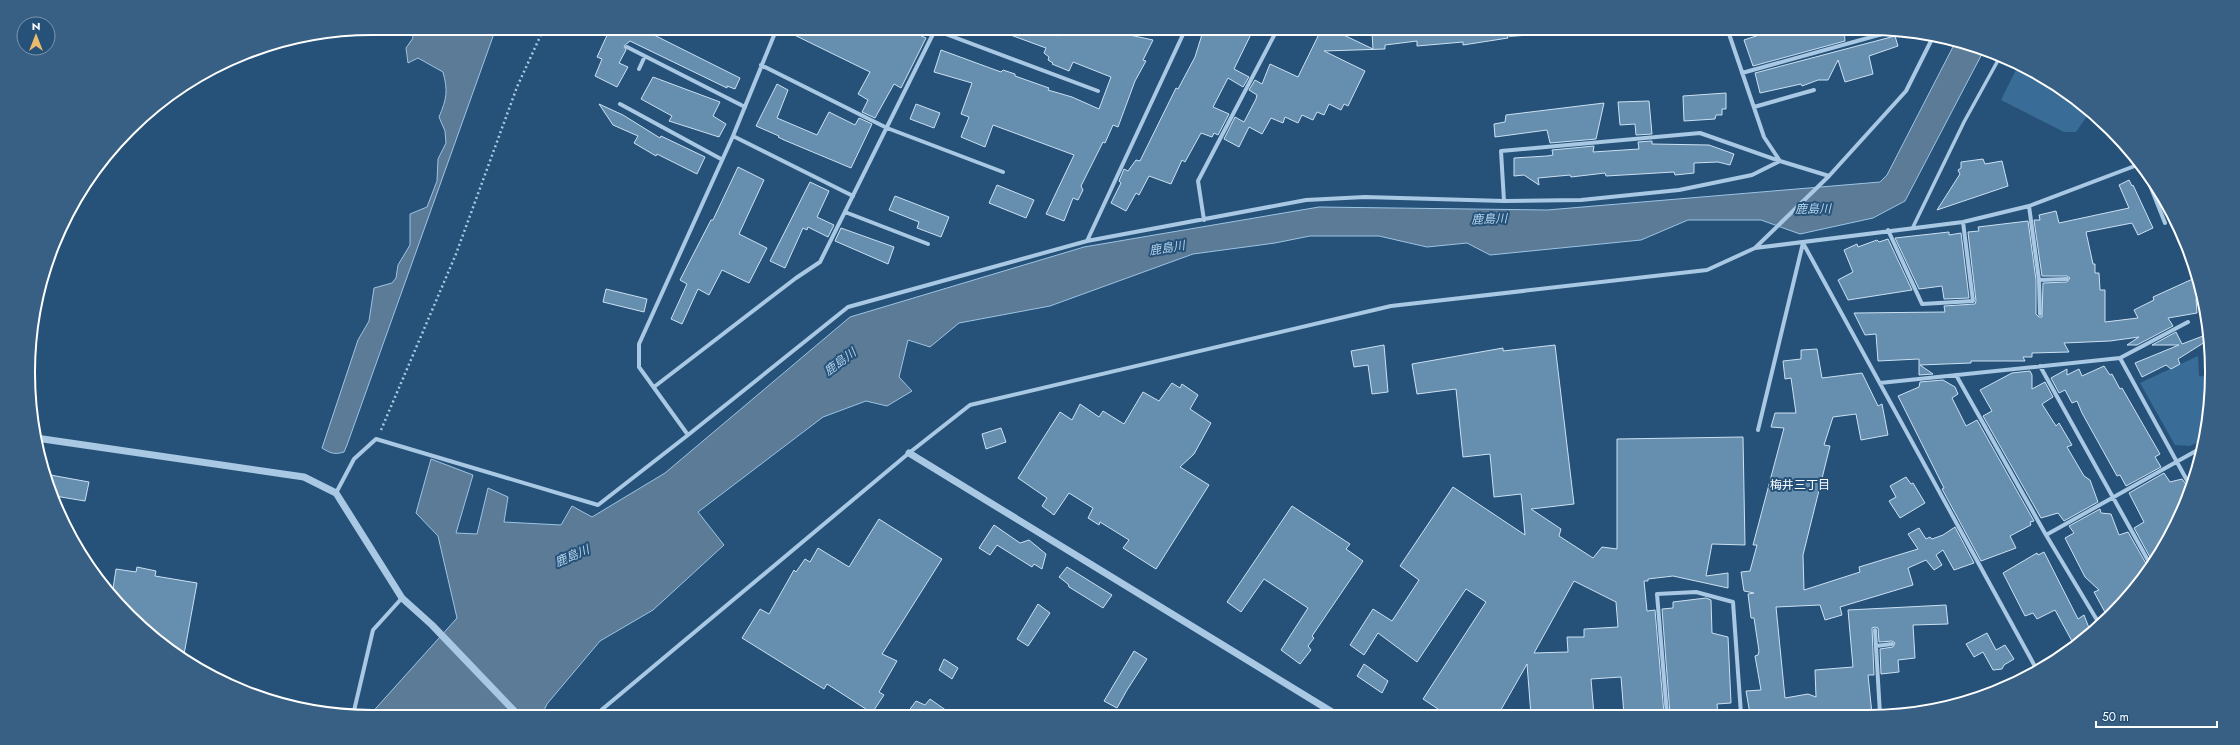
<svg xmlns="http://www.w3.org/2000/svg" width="2240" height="745" font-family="Jost,'Noto Sans JP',sans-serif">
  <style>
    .green { fill: #396c96 }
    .water { fill: #5b7b97; stroke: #9dc4e4 }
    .building { fill: #668eae; stroke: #cbe1f3; fill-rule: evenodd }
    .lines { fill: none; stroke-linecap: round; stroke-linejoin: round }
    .path { stroke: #a8c8e3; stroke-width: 2.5; stroke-dasharray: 2 3; stroke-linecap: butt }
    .pedestrian { stroke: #a8c8e3; stroke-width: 3.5 }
    .minor { stroke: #a8c8e3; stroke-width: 4 }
    .tertiary { stroke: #a8c8e3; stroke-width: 7 }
    .labels { text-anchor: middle; stroke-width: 4; stroke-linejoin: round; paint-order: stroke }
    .water-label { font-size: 12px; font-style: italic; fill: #b3d2eb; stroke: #265279 }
    .neighbourhood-label { font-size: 12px; fill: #fff; stroke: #265279 }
    .rim { fill: none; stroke: #fff; stroke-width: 2 }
  </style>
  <rect width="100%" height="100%" fill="#265279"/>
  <!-- green -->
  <path class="green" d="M2019 64 2059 86 2106 124 2087 116 2076 132H2064L2001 100Z
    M2198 356 2199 376 2212 377 2206 438 2190 446 2175 445 2140 383Z"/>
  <!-- water -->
  <path class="water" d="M411 28H496L347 445 344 452C334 455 330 453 322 448L358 340 369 321 374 288 392 283 396 278 398 265 410 245V214L427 207 437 181 438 159 446 143 445 131 439 117C447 98 448 91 443 72L418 58 408 63 406 48 413 38Z
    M1956 41 1984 50 1905 201 1873 218 1800 234 1761 220H1688L1641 240 1490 255 1467 243 1427 247 1379 236H1310L1275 243 1193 254 1050 306 959 323 930 347 908 340 899 377 912 391 887 406 866 401 823 417 698 512 724 545 653 610 600 641 547 704 541 717H368L457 618 438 536 416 513 431 459 473 475 456 533 477 534 488 488 508 497 504 522 561 525 572 506 592 517 665 473 850 317 1084 247 1319 207 1547 210 1880 182 1887 175Z"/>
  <!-- building -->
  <path class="building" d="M603 28H640L740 78 735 89 727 86V88L630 41 624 46 626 50 619 63 628 67 617 87 595 76 602 59 597 57 609 31Z
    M780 28H904L926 38 901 88 894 84 875 118 862 112 868 100 858 94 870 72Z
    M997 28H1038L1058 36 1061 28H1084L1083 32 1086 34 1091 28H1097L1153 40 1143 60 1146 61 1135 81 1118 127 1113 125 1105 143 1103 142 1081 186 1083 190 1078 200 1073 198 1064 221 1046 214 1074 155 993 125 985 147 961 137 969 117 961 114 972 83 934 72 941 50 1001 72 1003 70 1015 74V76L1049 88 1048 90 1072 97 1099 109 1111 77 1073 62 1069 71 1052 64 1053 63 1048 60 1049 57 1044 53 1046 48 997 30Z
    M1204 28H1254L1234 69 1249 77 1243 87 1228 78 1213 107 1229 114 1218 135 1214 133 1212 137 1201 133 1185 162 1182 160 1171 184 1149 176 1139 195 1136 193 1126 211 1111 203 1121 183 1119 181 1124 169 1128 171 1136 160 1140 161 1176 88 1178 89 1195 57Z
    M1322 28H1329L1373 49 1372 33H1376V31L1394 28H1506L1508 38 1463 45V42L1417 46V41L1385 45V49L1324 51 1365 71 1348 106 1344 104 1341 110 1329 104 1324 115 1317 112 1313 120 1302 115 1298 123 1285 117 1283 123 1271 118 1262 134 1249 127 1239 147 1224 139 1235 117 1244 122 1256 99 1257 95 1249 90 1255 80 1262 84 1270 64 1298 77Z
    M1760 28H1844L1845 41 1753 66 1744 40 1762 34Z
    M1895 36 1898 46 1869 56 1873 74 1845 82 1838 60 1828 80H1818L1802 86 1801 84 1760 93 1755 73Z
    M653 77 720 102 713 116 726 124 719 137 669 121 672 116 641 99Z
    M777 84 788 90 777 118 817 135 829 112 855 125 859 118 872 124 851 168 784 140 778 137 779 136 756 126Z
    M1726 93V109H1722V115H1716L1715 119 1684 121 1683 96Z
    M1649 101 1652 134 1636 135 1635 124 1620 125 1618 102Z
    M1604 103 1596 139 1550 143 1547 130 1495 137 1494 124 1505 122 1506 115Z
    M599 104 623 115 660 138 661 136 705 157 697 174 657 154 656 156 634 143 638 136 613 125Z
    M916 104 940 113 934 128 910 119Z
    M1652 141V144L1709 145 1734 154 1730 165 1718 162 1694 163V173L1675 175 1674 172 1606 176 1605 173 1571 177 1570 175 1538 178 1539 185 1524 175 1514 176V158L1547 156 1553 155 1552 150 1594 146 1593 152 1639 149 1638 142Z
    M1983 159 1985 164 2002 161 2008 186 1937 210 1960 174 1958 170 1961 168V162Z
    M738 167 764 180 739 234 767 248 749 283 722 270 709 295 698 289 682 324 671 319 687 284 680 280 711 220H713Z
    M2129 180 2132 186 2133 185 2153 228 2138 235 2132 223 2086 232 2093 264H2095V273H2099L2100 290H2105V322L2138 318 2134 310 2154 300 2153 297 2197 277 2203 297 2196 299 2197 313 2168 318 2173 326 2137 345H2127L2139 337 2110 341 2064 343 2069 352 2032 353V357H2023L2025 361H1971V363L1920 365 1933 374 1919 375V359L1878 361 1876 334 1865 335 1854 313 1945 312 1944 306 1975 304 1976 301 1968 232 1979 231 1978 227 2028 221 2036 280V314L2039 317H2042L2043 283 2067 282 2070 278 2067 276H2042L2034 220H2040L2039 215 2056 211 2059 223 2129 208 2119 185Z
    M810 182 829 191 817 217 834 225 828 237 808 227 807 230 803 228 785 268 770 261Z
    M997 185 1034 200 1026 218 989 203Z
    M895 196 949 217 941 237 917 228 919 222 889 210Z
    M841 228 894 247 888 264 835 241Z
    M1949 232V235L1961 233 1969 298 1944 299 1942 286 1919 289 1895 238Z
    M1888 239 1912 290 1848 300 1838 280 1853 272 1844 250 1857 244 1858 247 1877 240 1879 242Z
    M606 289 647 299 644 312 603 302Z
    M2176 332 2182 344 2203 336 2205 342 2178 359 2180 364 2171 369 2166 365 2142 377 2135 363 2179 345H2152Z
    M1384 345 1388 392 1372 394 1368 365 1354 367 1351 351Z
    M1555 345 1574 504 1531 509 1561 529 1559 536 1593 558 1602 547 1617 549V439L1743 437 1745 545 1712 544 1706 576 1728 573V588L1673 576 1648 579V581H1644L1647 611 1655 610 1664 714 1624 715 1621 677 1591 679 1594 715H1531L1527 664 1498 715H1447L1423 699 1486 602 1466 589 1417 662 1378 633 1364 655 1350 645 1373 609 1392 621 1419 580 1400 566 1453 487 1525 535 1522 502 1521 494 1494 497 1490 454 1463 457 1456 389 1417 394 1412 364 1503 348V351ZM1574 581 1616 602 1618 627 1584 629V637H1567L1568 652 1534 653Z
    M1817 349 1822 378 1862 373 1878 406 1882 404 1888 435 1861 440 1856 414 1833 417 1824 445 1830 446 1803 555 1804 590 1860 572 1859 567 1918 549 1908 534 1919 528 1926 539 1930 537 1932 539 1943 535 1955 527 1974 563 1954 570 1943 550 1936 555 1942 565 1934 570 1926 560 1908 568 1913 585 1840 607 1842 615 1825 620 1820 605 1776 607 1785 698 1808 694 1816 697 1815 670 1853 667 1848 610 1946 605 1948 624 1913 625 1915 658 1898 660 1899 672 1881 674 1880 649 1893 647 1895 643 1892 641 1879 642 1878 628 1875 627 1872 628 1874 675H1868L1872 714H1750L1746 691 1761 690 1755 656 1758 655 1759 651 1754 618H1751L1748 594 1754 593 1744 591 1741 572 1750 571 1757 545H1753L1784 428 1771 427 1775 413H1796L1791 378 1785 379 1783 361 1801 359V350Z
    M2104 366 2110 375 2112 374 2120 389 2122 388 2160 454 2155 457 2161 467 2126 486 2120 475 2117 476 2082 413 2077 401 2072 403 2065 390 2059 393 2051 378 2067 369V375L2079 369 2082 376Z
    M2030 371 2032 375V389L2045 382 2053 397 2042 404 2056 426 2059 423 2072 445 2067 447 2084 476 2090 480 2098 502 2064 521 2058 513 2041 518 1983 416 1992 411 1980 390 2012 373Z
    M1943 380 1955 387 1958 394 1952 398 1966 426 1977 420 2034 521 2030 522 2031 525 2010 536 2016 548 1981 561 1942 489 1944 488 1898 396 1919 387 1920 382Z
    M1172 383 1180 388 1182 384 1198 395 1190 409 1211 423 1194 454 1180 467 1209 485 1156 569 1123 548 1129 540 1100 522 1099 525 1088 518 1093 508 1069 493 1054 515 1042 506 1047 498 1018 478 1060 412 1072 420 1080 404 1099 417 1103 411 1124 424 1143 392 1159 401Z
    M1001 428 1006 442 986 449 982 434Z
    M2164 473 2170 482 2182 479 2188 487 2166 545 2152 561 2134 528 2144 522 2129 493Z
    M45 474 89 482 85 501 55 496Z
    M1906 477 1911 484 1913 483 1925 503 1900 518 1889 501 1896 497 1890 486Z
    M1292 506 1350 544 1346 549 1363 561 1312 636 1314 638 1308 646 1311 650 1300 664 1281 650 1308 608 1264 579 1241 612 1227 602Z
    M2100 509 2101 513 2111 514 2119 535 2128 532 2148 567 2107 616 2094 592 2099 590 2085 577 2065 538 2074 533 2069 526Z
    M879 519 942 559 882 654 897 661 879 692 884 695 872 713 827 684 824 689 742 638 760 609 769 614 794 570 796 572 805 559 810 562 818 548 849 567Z
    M994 525 1020 543 1029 540 1046 554 1042 569 1034 564 1032 567 997 545 990 555 979 548Z
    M2044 552 2078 619 2084 615 2091 633 2073 643 2055 610 2037 619 2033 613 2025 616 2003 573 2037 553 2038 555Z
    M137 567 156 571 155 576 197 583 183 660 129 616 112 595 116 569 136 572Z
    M1067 567 1112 595 1103 608 1069 587 1068 584 1059 577Z
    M1706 598 1711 600 1712 633 1728 637 1731 703 1717 704 1718 714H1670L1662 609 1673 608V602Z
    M1038 604 1050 613 1028 646 1017 639Z
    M1987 633 1996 650 2005 645 2014 659 2004 665 2002 669 1993 670 1983 652 1974 657 1966 644Z
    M1134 651 1147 659 1127 690 1117 708 1104 701Z
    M944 659 958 668 952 679 939 670Z
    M1364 664 1388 681 1382 693 1357 676Z
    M930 699 954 716H905L916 701 925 705Z"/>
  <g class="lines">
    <!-- path -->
    <path class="path" d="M381 430 456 254 517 87 544 28"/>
    <!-- pedestrian -->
    <path class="pedestrian" d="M1913 227 1964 122 2001 55"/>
    <!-- minor -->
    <path class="minor" d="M1510 28V35L1605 28
      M1727 28 1764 137 1780 161 1829 176
      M935 30 1098 91
      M1086 31 1088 28
      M627 47 745 107
      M761 65 887 128 1003 172
      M639 69 645 56
      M1742 73 1893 31
      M620 104 721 159
      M1754 107 1814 90
      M733 136 853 196
      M2144 170 2165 223
      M1504 201 1501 151 1700 133 1780 161
      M2029 206 2039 280 2040 314
      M845 212 928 244
      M1204 220 1198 181 1278 28
      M1888 230 1922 304 1973 301 1963 222
      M1087 241 1186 28
      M1803 243 2037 670
      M1755 248 1829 176 1906 91 1934 35
      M2039 280 2067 279
      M2120 358 2189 484
      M2040 366 2150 564
      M1956 375 2046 535
      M1880 383 2120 358 2188 322
      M654 387 796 278 820 262 936 28
      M1758 430 1803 243
      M688 435 848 307 1087 241 1306 200 1365 197 1504 201 1581 200 1679 190 1752 175 1780 161
      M336 493 354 459 376 439 598 505 688 435 639 367V344L733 136 777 28
      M2100 625 2046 535 2203 447
      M1875 630 1880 714
      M1876 646 1892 644
      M2009 685 2033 672
      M1667 714 1657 594 1696 592 1733 602 1741 714
      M353 715 373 630 402 598
      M593 717 909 453 970 405 1391 306 1707 270 1755 248 1963 222 2029 206 2140 164"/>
    <!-- tertiary -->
    <path class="tertiary" d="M36 438 304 477 336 493 402 598 432 625 520 717
      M909 453 1337 715"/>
  </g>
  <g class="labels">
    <!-- water labels -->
    <g class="water-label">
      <text transform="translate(1813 209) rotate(-1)" y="4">鹿島川</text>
      <text transform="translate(1489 219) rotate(-2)" y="4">鹿島川</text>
      <text transform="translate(1167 248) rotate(-9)" y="4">鹿島川</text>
      <text transform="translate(840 362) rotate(-37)" y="4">鹿島川</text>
      <text transform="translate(572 556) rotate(-23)" y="4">鹿島川</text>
    </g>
    <!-- neighbourhood labels -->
    <g class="neighbourhood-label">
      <text x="1800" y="489">梅井三丁目</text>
    </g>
  </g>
  <!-- crop -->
  <path d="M0 0H2240V745H0ZM372 35H1868A337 337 0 0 1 2205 372V373A337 337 0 0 1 1868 710H372A337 337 0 0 1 35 373V372A337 337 0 0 1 372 35Z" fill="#376084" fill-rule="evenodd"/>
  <path class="rim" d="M372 35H1868A337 337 0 0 1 2205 372V373A337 337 0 0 1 1868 710H372A337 337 0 0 1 35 373V372A337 337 0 0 1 372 35Z"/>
  <!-- north arrow -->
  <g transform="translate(36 36)"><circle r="19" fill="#265279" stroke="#7d97af"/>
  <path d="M0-3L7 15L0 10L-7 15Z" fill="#ecbc6d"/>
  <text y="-6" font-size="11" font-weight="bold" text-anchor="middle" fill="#ffffff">N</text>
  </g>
  <!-- scale -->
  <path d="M2096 721v6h121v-6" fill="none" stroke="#ffffff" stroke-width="2"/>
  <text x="2102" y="721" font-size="12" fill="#ffffff" stroke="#265279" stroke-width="3" paint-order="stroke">50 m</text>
</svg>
